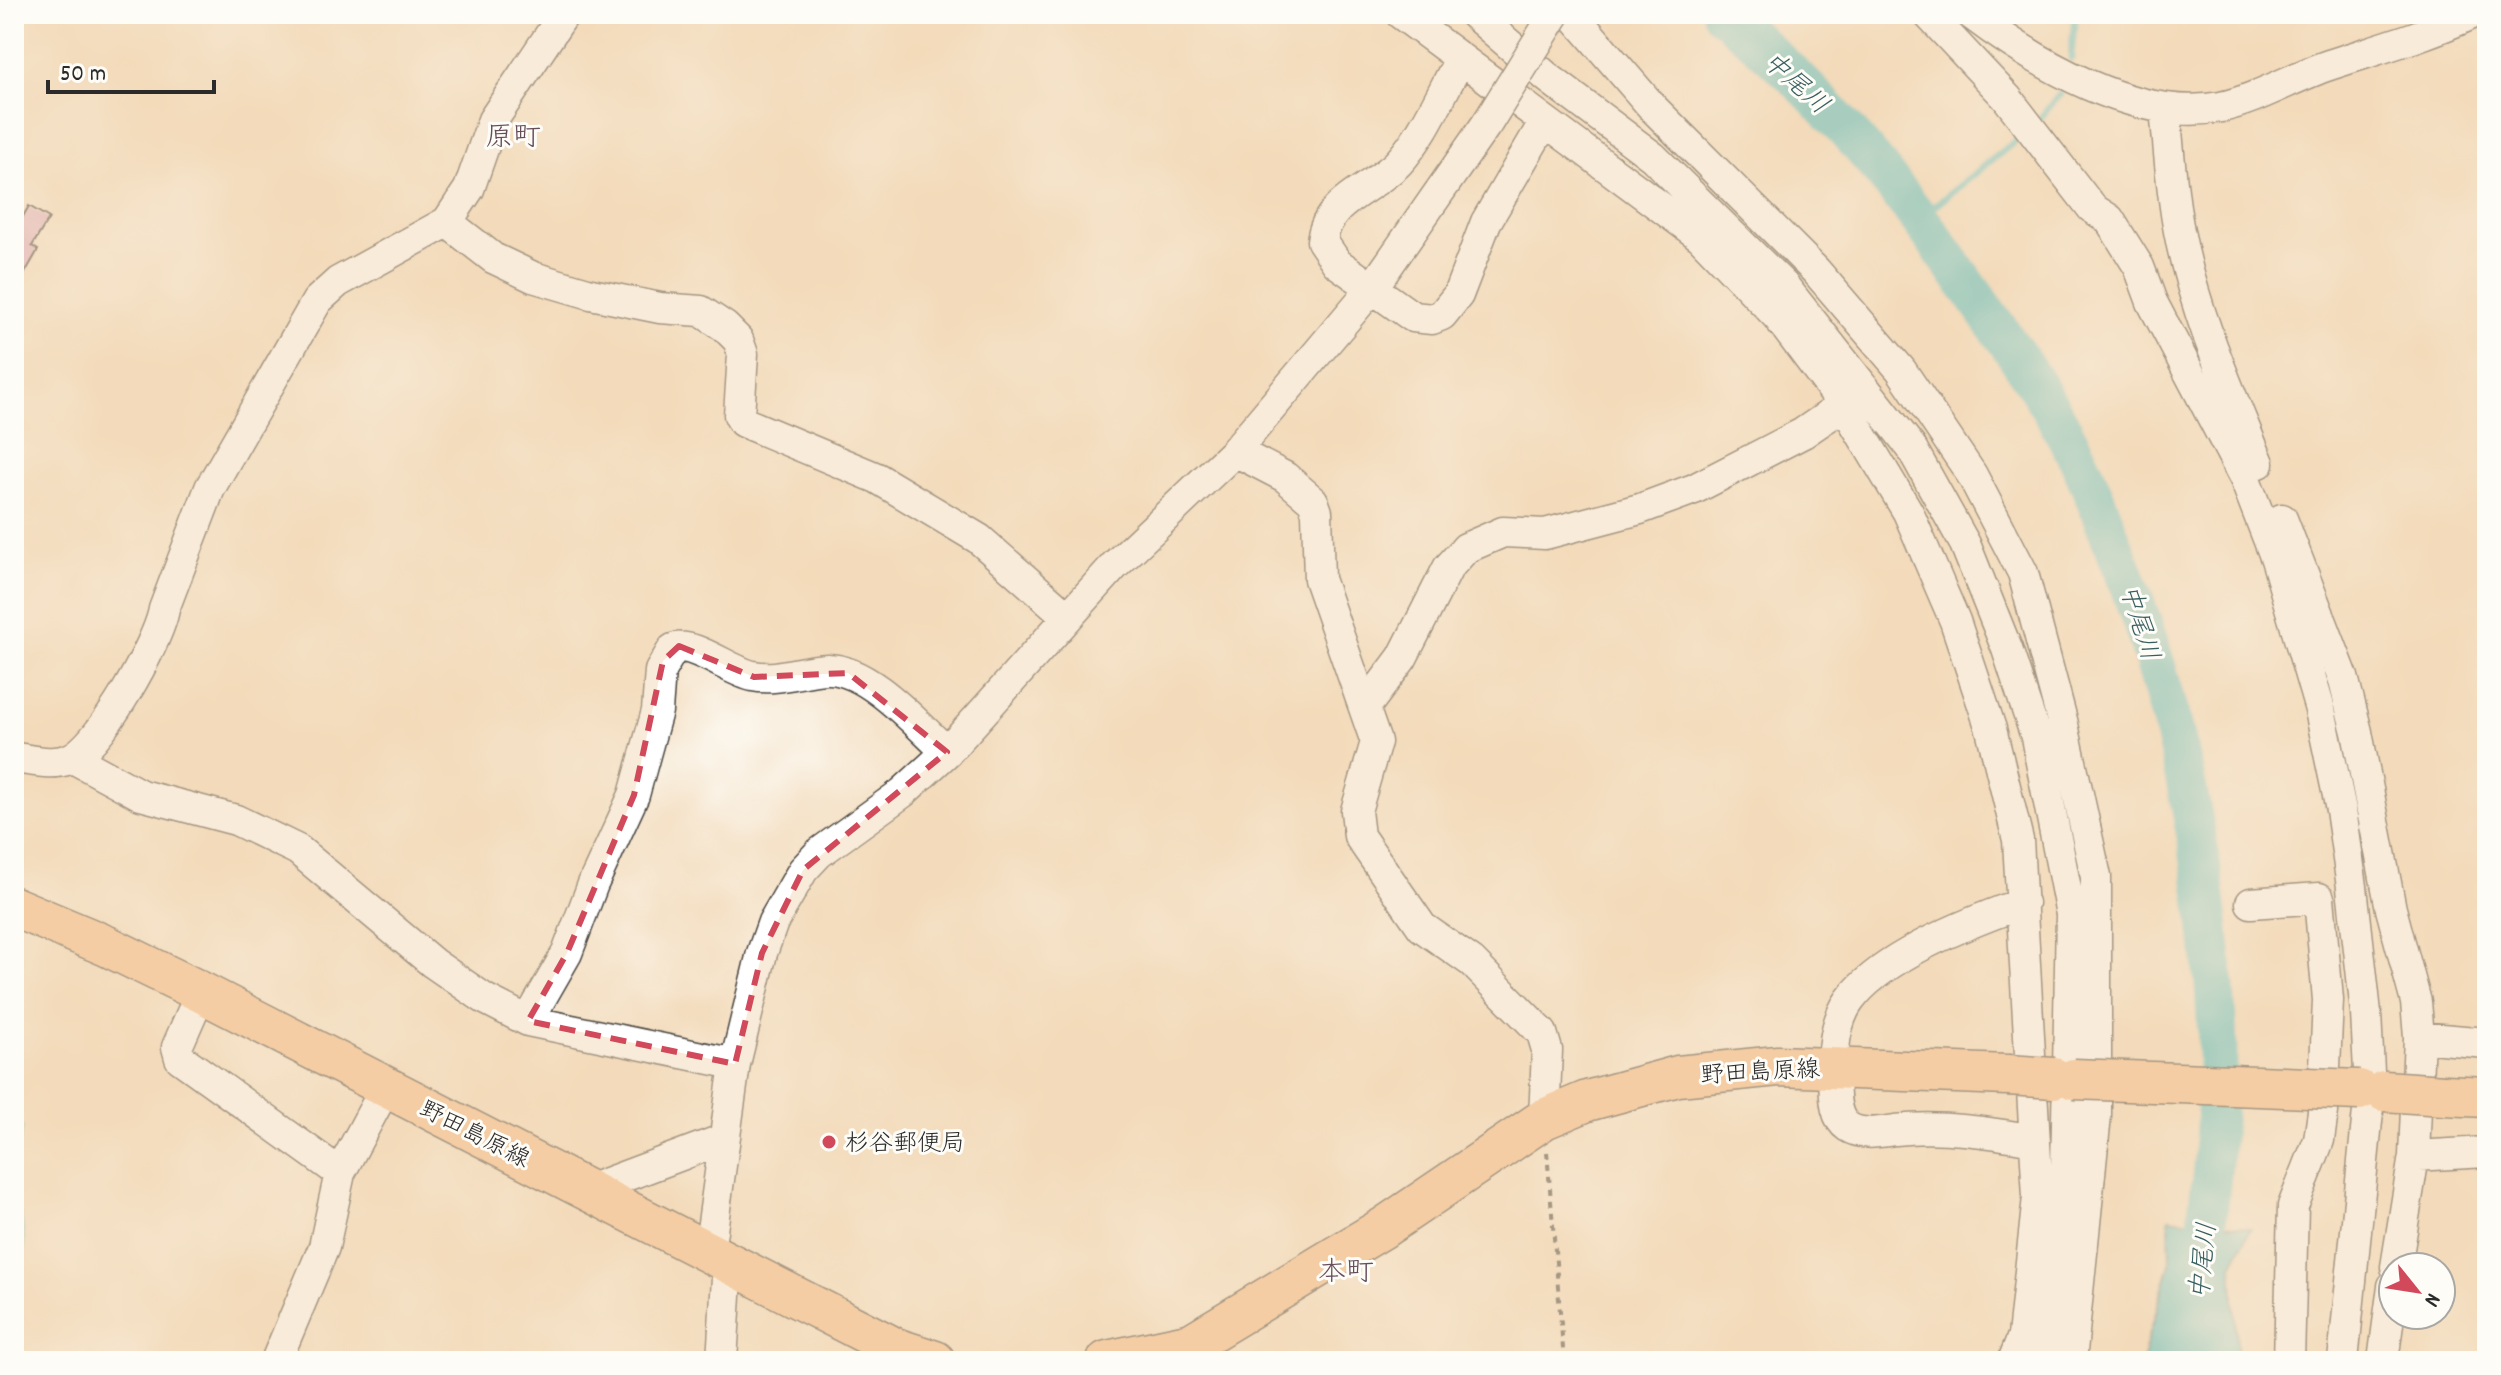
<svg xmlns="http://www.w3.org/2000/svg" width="2501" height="1375" font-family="Dekko,'Klee One',sans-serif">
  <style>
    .water { fill: #4fbdc4; stroke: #3d7478; stroke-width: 2 }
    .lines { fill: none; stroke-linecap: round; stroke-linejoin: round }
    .stream { stroke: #4fbdc4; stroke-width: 7 }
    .river { stroke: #4fbdc4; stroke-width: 40 }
    .building { fill: #d28db2 }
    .minor-casing { stroke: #494540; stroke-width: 33 }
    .major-casing { stroke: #494540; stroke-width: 43 }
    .path { stroke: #494540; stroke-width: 4; stroke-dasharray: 6 6; stroke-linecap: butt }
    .minor { stroke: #fff; stroke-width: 30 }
    .major { stroke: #f8bd89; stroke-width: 40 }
    .minor-bridge-casing { stroke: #494540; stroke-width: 33; stroke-linecap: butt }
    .major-bridge-casing { stroke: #494540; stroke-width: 43; stroke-linecap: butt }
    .minor-bridge { stroke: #fff; stroke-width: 30 }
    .major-bridge { stroke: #f8bd89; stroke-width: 40 }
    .marked { fill: none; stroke: #d1495b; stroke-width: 6; stroke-dasharray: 16 10; stroke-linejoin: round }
    .poi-dot { fill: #d1495b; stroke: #fdfcf7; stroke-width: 3 }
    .labels { text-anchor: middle; stroke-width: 6; stroke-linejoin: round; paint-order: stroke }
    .street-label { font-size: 24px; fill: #2b2b2b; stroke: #fdfcf7 }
    .poi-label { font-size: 24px; fill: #2b2b2b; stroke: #fdfcf7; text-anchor: start }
    .water-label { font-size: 26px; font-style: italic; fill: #385e61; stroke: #fdfcf7 }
    .quarter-label { font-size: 28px; fill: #654d5a; stroke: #fdfcf7 }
  </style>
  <rect width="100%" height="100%" fill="#fdfcf7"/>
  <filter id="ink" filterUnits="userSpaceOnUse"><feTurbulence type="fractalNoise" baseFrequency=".0125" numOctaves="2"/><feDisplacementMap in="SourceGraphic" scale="16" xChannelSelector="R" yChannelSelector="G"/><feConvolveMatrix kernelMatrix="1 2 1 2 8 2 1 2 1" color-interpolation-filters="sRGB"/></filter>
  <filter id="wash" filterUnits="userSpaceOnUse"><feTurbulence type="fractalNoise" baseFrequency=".006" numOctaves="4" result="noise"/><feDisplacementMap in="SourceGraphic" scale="32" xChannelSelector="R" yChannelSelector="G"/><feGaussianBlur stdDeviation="1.8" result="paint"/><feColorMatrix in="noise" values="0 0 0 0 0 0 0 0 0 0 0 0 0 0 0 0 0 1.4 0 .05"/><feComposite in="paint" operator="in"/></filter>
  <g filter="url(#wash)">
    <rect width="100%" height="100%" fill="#f3daba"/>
    <!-- water -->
    <path class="water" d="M2169 1218 2251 1228 2232 1265 2238 1361H2142L2170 1263Z"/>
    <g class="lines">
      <!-- stream -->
      <path class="stream" d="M2071 58 2075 14
        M2036 123 2060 94
        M1920 218 2024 134
        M14 1155 20 1128
        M14 1204C22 1226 26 1249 14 1271"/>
      <!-- river -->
      <path class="river" d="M1722 14C1814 84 1889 174 1955 268 1997 327 2041 386 2074 451 2088 477 2098 506 2109 534 2174 692 2210 860 2217 1031 2221 1141 2202 1252 2190 1361"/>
    </g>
    <g id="blocks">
      <!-- building -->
      <path class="building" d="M29 206 49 218 32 246 38 250 14 292V232Z"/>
    </g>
  </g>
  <g filter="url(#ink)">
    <use href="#blocks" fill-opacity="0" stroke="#494540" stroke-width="2"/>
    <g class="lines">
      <!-- minor casing -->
      <g class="minor-casing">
        <path id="minor" d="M1401 14 1701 237 1778 317 1844 405 1908 512 1955 621 1991 729 2018 840 2038 1197 2023 1336 2013 1361
          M1474 14 1547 77 1653 157 1784 286 1911 447 1965 544 2007 649 2036 737 2071 914 2066 1174 2042 1361
          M1572 14 1654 109 1816 271 1901 370 1972 475 2023 573 2062 720 2096 877V1115L2071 1361
          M1928 14 2007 98 2092 208 2109 219 2139 267 2152 302 2245 479 2276 559 2320 710 2341 810 2352 887 2366 1013 2370 1091 2343 1361
          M1971 14C2036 63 2136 123 2221 107 2258 99 2293 77 2329 65 2377 49 2425 36 2472 14
          M1460 60C1441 93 1424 135 1398 163 1372 190 1327 199 1322 241L1337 263 1413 317 1432 319 1442 315 1458 295 1486 222 1545 121
          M2165 108C2169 149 2171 191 2179 231 2194 311 2228 388 2259 463
          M447 222 493 258 533 277 591 294 660 308 701 311 725 327 738 340 743 354 739 415 743 422 877 478 979 539 1068 617
          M1235 451 1285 477 1313 501 1317 512 1319 579 1376 742 1356 811 1359 836 1422 927 1472 962 1542 1033 1547 1050 1544 1119
          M2282 519 2343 677 2357 732 2391 909 2416 1002 2419 1037 2414 1156 2396 1267
          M1366 706 1402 658 1448 568 1466 548 1503 532 1545 534 1640 509 1694 489 1803 433 1844 405
          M14 758C33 760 51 766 69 759 100 748 159 641 164 609L210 488 317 301 338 282 447 222 469 189 493 120 564 14
          M73 758 141 795 236 820 298 850 433 963 485 999 528 1021 735 1064
          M2023 903C1972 921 1882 956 1850 1000 1835 1020 1832 1052 1834 1076 1835 1092 1833 1117 1848 1127 1862 1136 1880 1132 1895 1130 1942 1125 1988 1132 2034 1140
          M2251 903 2319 898 2328 1000 2323 1112 2319 1140 2293 1206 2289 1361
          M201 992 177 1047 180 1058 340 1173
          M528 1021 567 953 593 884 634 795 657 711 660 671 673 649C692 640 731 672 753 676 777 681 803 670 827 669 868 668 918 726 947 752
          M2419 1037 2487 1043
          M2414 1156 2487 1152
          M588 1190 724 1139
          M709 1252 735 1064 762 953 773 922 803 870 819 853 902 793 947 752 1115 565 1235 451 1373 287 1488 122
          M276 1361 324 1247 340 1173 386 1087
          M722 1361 728 1261
          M2383 1361 2393 1286"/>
      </g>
      <!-- major casing -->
      <g class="major-casing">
        <path id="major" d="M14 907 107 946 201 992 895 1348 935 1361
          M2444 1095 2487 1097
          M1107 1361 1192 1343 1383 1228 1544 1119 1587 1101 1678 1076 1778 1066 2008 1075"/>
      </g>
      <!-- path -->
      <path class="path" d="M1547 1152 1564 1361
        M133 1361H154"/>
      <!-- minor -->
      <use href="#minor" class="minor"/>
      <!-- major -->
      <use href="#major" class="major"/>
      <!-- minor-bridge casing -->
      <g class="minor-bridge-casing">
        <path id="minor-bridge" d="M1488 122 1555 14"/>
      </g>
      <!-- major-bridge casing -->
      <g class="major-bridge-casing">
        <path id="major-bridge" d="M2008 1075 2054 1078
          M2074 1079 2359 1090
          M2384 1091 2444 1095"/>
      </g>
      <!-- minor-bridge -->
      <use href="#minor-bridge" class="minor-bridge"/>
      <!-- major-bridge -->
      <use href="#major-bridge" class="major-bridge"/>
    </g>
  </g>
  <!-- marked area -->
  <path d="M0 0H2501V1375H0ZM679 646 754 677 848 673 947 752 803 870 762 953 735 1064 528 1021 567 953 634 795 663 661Z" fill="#f3daba" fill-opacity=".55" fill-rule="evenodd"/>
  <path class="marked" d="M679 646 754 677 848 673 947 752 803 870 762 953 735 1064 528 1021 567 953 634 795 663 661Z"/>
  <!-- markers -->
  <circle class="poi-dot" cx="829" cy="1142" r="8"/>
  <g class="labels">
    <!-- street labels -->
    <g class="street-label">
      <text transform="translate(1760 1071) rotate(-3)" y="8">野田島原線</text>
      <text transform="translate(475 1133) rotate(27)" y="8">野田島原線</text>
    </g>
    <!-- poi labels -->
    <g class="poi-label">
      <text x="845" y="1150">杉谷郵便局</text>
    </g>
    <!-- water labels -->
    <g class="water-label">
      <text transform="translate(1797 82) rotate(42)" y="9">中尾川</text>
      <text transform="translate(2141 622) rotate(73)" y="9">中尾川</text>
      <text transform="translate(2202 1261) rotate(-84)" y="9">中尾川</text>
    </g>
    <!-- quarter labels -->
    <g class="quarter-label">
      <text x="513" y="145">原町</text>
      <text x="1346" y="1280">本町</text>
    </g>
  </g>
  <!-- margin -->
  <rect width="2501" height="1375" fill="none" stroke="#fdfcf7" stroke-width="48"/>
  <!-- north arrow -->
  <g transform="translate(2417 1291) rotate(120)"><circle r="38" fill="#fdfcf7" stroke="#a9a8a5" stroke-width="2"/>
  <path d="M0-6L14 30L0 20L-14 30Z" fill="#d1495b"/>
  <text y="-12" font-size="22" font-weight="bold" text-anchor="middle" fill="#2b2b2b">N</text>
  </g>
  <!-- scale -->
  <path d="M48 80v12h166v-12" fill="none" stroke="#2b2b2b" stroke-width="4"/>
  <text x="60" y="80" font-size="24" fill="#2b2b2b" stroke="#fdfcf7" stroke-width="6" paint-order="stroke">50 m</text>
</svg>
